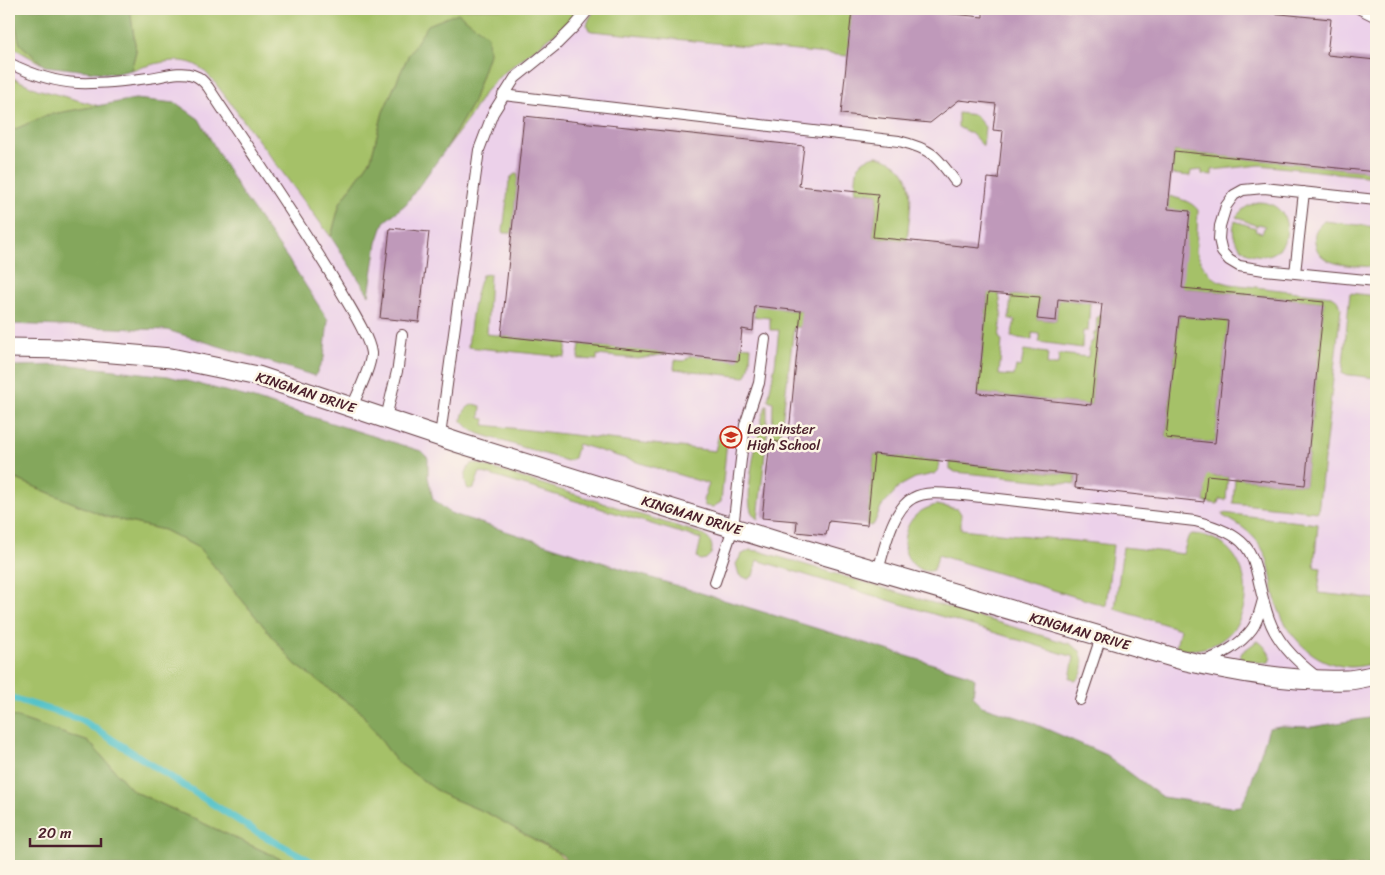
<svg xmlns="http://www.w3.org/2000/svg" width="1385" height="875" font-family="Sriracha,sans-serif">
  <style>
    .built { fill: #ecd1ea }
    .green { fill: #a5c167; stroke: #787049 }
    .forest { fill: #84a75c; stroke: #676344 }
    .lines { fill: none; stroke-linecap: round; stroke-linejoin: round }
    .stream { stroke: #54c2c9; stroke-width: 7 }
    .building { fill: #bf99ba; fill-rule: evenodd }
    .service-casing { stroke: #633c42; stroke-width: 12 }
    .minor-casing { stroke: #633c42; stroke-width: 21 }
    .service { stroke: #fff; stroke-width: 10 }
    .minor { stroke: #fff; stroke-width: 19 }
    .labels { text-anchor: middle; stroke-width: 5; stroke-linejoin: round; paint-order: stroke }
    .street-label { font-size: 14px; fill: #4a1f2b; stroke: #fcf5e5 }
    .poi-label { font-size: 14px; fill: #4a1f2b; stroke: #fcf5e5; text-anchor: start }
  </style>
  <rect width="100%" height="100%" fill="#fcf5e5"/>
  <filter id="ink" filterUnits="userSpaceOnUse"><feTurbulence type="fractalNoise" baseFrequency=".02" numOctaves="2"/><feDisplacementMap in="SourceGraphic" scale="10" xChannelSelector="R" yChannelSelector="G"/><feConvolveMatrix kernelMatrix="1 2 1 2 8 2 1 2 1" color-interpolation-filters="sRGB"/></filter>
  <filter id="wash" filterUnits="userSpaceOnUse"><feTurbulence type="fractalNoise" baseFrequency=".0096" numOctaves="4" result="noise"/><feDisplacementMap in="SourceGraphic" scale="20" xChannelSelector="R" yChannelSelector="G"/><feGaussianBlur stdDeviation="1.12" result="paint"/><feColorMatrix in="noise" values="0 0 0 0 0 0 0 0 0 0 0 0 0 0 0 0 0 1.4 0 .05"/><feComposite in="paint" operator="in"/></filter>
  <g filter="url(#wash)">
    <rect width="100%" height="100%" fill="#f0e0c1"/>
    <!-- built -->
    <path class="built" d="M9 9H1376V776L1369 866H728L9 388Z"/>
    <!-- green -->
    <path class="green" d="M9 9H12L20 44 45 66 9 45Z
      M130 9H583L567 24 501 75 484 93 469 118 445 150 472 104 489 54H409L383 112 371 159 340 203 331 237 213 80C209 77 206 72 202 69 183 53 152 65 131 70L136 51Z
      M596 9H852L848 56 592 31 589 30 587 25 590 17Z
      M9 76 37 89 99 106 47 115 9 132Z
      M958 113 975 115 985 127 983 146 972 134 958 127Z
      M1174 151 1376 172 1375 177 1260 165 1212 170V175L1202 174V170L1191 171 1190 176 1171 174Z
      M877 156C922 167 910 205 907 240L873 237 878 194 855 191C857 173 854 159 877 156Z
      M515 174H518L512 233H504L503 231 509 182 511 177Z
      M1169 196C1180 199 1191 201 1198 210L1196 252 1204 267 1212 276 1219 281 1230 284 1331 296C1337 298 1339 301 1341 308L1318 512 1233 503 1235 478 1305 485 1324 302 1182 288 1168 209Z
      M1258 202C1300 202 1293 263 1256 255 1250 254 1246 253 1242 249 1234 240 1231 233 1235 221L1256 228 1255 231 1262 233 1265 226 1258 224 1257 226 1236 217C1242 209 1248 205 1258 202Z
      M1324 221 1376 227V267C1356 265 1318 269 1315 242 1313 232 1317 228 1324 221Z
      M490 274 487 334 567 343 565 357 468 347C471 322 473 298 482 275Z
      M988 292 999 293 1002 315 999 338 1002 340 999 375 1014 376 1016 366 1021 367 1024 350 1048 353 1047 365H1058L1059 354 1088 357 1090 342H1093L1094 332H1096L1097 317 1101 314 1091 405 978 393Z
      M1350 293 1376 296V378L1342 374Z
      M1011 295 1040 297 1037 319 1056 321 1058 299 1090 303 1088 331H1083L1082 348 1039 342V334L1032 333V340L1011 337 1015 320 1009 319Z
      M742 300 787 310 812 312 811 328 794 327 780 438 772 436 773 402 768 400 775 365 779 330H770V318L740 315Z
      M1179 316 1228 321 1215 443 1166 438Z
      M580 344 666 353V354L638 359 597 355V360L578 359Z
      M740 346 751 347C750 357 751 369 745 377L674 369 675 360 684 361 690 356Z
      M474 404 481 406 480 418 485 419 484 425 715 451 719 434H726L727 440 721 502 713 507 705 506 703 500 709 484 578 444 574 458 567 461 480 434 470 429 462 421C462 412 466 407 474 404Z
      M766 405H767V435L758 520C755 517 753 515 751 511 744 490 759 427 766 405Z
      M874 454 939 461 938 470 934 474 915 478 900 486 881 507 874 524 870 526 867 525Z
      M1174 456 1214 461 1213 476 1228 477 1226 500 1219 499 1218 504 1204 502 1205 490Z
      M950 462 1076 475 1075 484 955 472 950 469Z
      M475 463 702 534C710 539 714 545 711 554L706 559 700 560 697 557 701 539 480 472 474 488 468 489C463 481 465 471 471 464Z
      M9 476 107 517 164 530 199 548 295 664 360 711 396 761 442 794 489 814 556 852 571 866H296L133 791 89 742 9 715Z
      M936 505 958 509 961 514V529L1113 545 1106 606 938 555C937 559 936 566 933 570 930 572 925 571 922 570 899 561 900 531 915 516 921 510 929 507 936 505Z
      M1223 513 1318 524 1314 567 1321 568 1318 593 1376 599V663C1367 665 1359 667 1350 667 1313 665 1286 635 1276 602 1271 586 1272 569 1265 554 1256 535 1241 525 1223 516Z
      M1192 534C1260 537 1264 638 1199 649 1192 650 1182 651 1176 647L1180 629 1115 609 1123 547 1183 554 1188 537Z
      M750 550 759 551 1070 644 1080 651C1084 662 1086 674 1075 681L1070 678 1074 657 757 560 753 576 748 579 739 575 736 564 741 555Z
      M1257 641C1263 643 1268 651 1271 657L1269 662 1265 663 1240 660 1241 653Z"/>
    <!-- forest -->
    <path class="forest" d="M12 9H130L136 51 131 70 114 74 45 66 20 44Z
      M458 13 488 36 489 54 472 104 445 150 406 204 384 222 377 243 369 295 331 237 340 203 371 159 383 112 409 54 428 25Z
      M135 99 176 103 199 119 240 191 293 266 328 320 324 358 315 376 167 330 9 324V132L47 115Z
      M71 365 168 376 251 398 421 451 428 458V477L433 499 450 513 629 571 969 675 975 679 973 696 982 706 1026 720 1106 755 1162 797 1230 807 1241 806 1248 792 1269 728 1280 726 1311 727 1376 717V866H572L562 855 489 814 442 794 396 761 360 711 295 664 199 548 164 530 107 517 9 476V366Z
      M9 715 89 742 133 791 296 866H9Z"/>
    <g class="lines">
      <!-- stream -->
      <path class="stream" d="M9 697 80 719 255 831 320 866"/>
    </g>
    <g id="blocks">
      <!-- building -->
      <path class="building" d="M852 9H901L983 17V9H1230L1331 19 1327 55 1376 60V172L1174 151 1168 209 1190 211 1182 288 1324 302 1305 485 1207 475 1204 502 1075 488 1076 475 874 454 867 525 829 521 826 535 796 532 797 521 762 518 770 441 788 443 801 311 755 306 753 331 742 329 739 361 501 336 524 116 804 146 799 186 878 194 873 237 980 248 988 178 998 179 1003 131 993 130 996 104 959 100 930 123 841 114ZM988 293 1040 297 1037 319 1056 321 1058 299 1102 304 1091 405 978 393ZM1179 316 1228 321 1215 443 1166 438Z
        M390 228 429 232 419 322 380 318Z"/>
    </g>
  </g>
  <g filter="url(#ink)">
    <use href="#blocks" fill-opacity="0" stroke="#633c42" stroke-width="1"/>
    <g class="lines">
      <!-- service casing -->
      <g class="service-casing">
        <path id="service" d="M1360 9 1376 17
          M9 63C31 74 54 82 78 83 101 84 125 81 148 78 162 77 179 70 193 75 200 77 204 82 208 87 252 154 298 219 339 288 348 304 369 336 371 353 372 365 357 395 352 407
          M503 95 899 141C931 149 936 155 955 181
          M1376 200 1264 188 1243 190 1234 195 1226 206 1220 226 1219 239 1222 252 1229 260 1239 266 1264 270 1376 281
          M1295 273 1304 192
          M386 418 398 367 402 335
          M440 436 479 150 493 113 515 78 556 45 574 27 589 9
          M878 571C884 550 892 509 913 498 927 490 948 494 963 495L1195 521C1266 539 1249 562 1269 619 1277 642 1297 662 1317 677
          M715 582 733 528 745 425 759 383 765 339
          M1203 661C1221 656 1240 645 1252 629 1258 621 1260 610 1263 600
          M1080 700 1101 637"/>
      </g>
      <!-- minor casing -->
      <g class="minor-casing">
        <path id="minor" d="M9 348 65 349 171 358 258 376 459 443 776 541 1182 660C1236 672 1291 682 1346 680 1356 680 1366 677 1376 675"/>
      </g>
      <!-- service -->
      <use href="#service" class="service"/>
      <!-- minor -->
      <use href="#minor" class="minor"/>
    </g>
  </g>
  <!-- icons -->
  <defs>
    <g id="school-ring" transform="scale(1.125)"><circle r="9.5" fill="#fcf5e5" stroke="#c8321e" stroke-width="1.5"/><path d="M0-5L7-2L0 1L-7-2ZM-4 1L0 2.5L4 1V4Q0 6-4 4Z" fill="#c8321e"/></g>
  </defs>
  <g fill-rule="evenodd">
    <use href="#school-ring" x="731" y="437"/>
  </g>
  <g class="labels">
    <!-- street labels -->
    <g class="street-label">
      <text transform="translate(306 392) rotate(18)" y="5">KINGMAN DRIVE</text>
      <text transform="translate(692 515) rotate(17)" y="5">KINGMAN DRIVE</text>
      <text transform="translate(1080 631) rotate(16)" y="5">KINGMAN DRIVE</text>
    </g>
    <!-- poi labels -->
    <g class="poi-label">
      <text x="747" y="434">Leominster<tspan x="747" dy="16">High School</tspan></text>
    </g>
  </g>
  <!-- margin -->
  <rect width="1385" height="875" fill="none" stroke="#fcf5e5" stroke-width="30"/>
  <!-- scale -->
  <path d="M30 838v8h71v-8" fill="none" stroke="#4a1f2b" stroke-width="2.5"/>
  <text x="38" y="838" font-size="15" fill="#4a1f2b" stroke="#fcf5e5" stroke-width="4" paint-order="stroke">20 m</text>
</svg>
